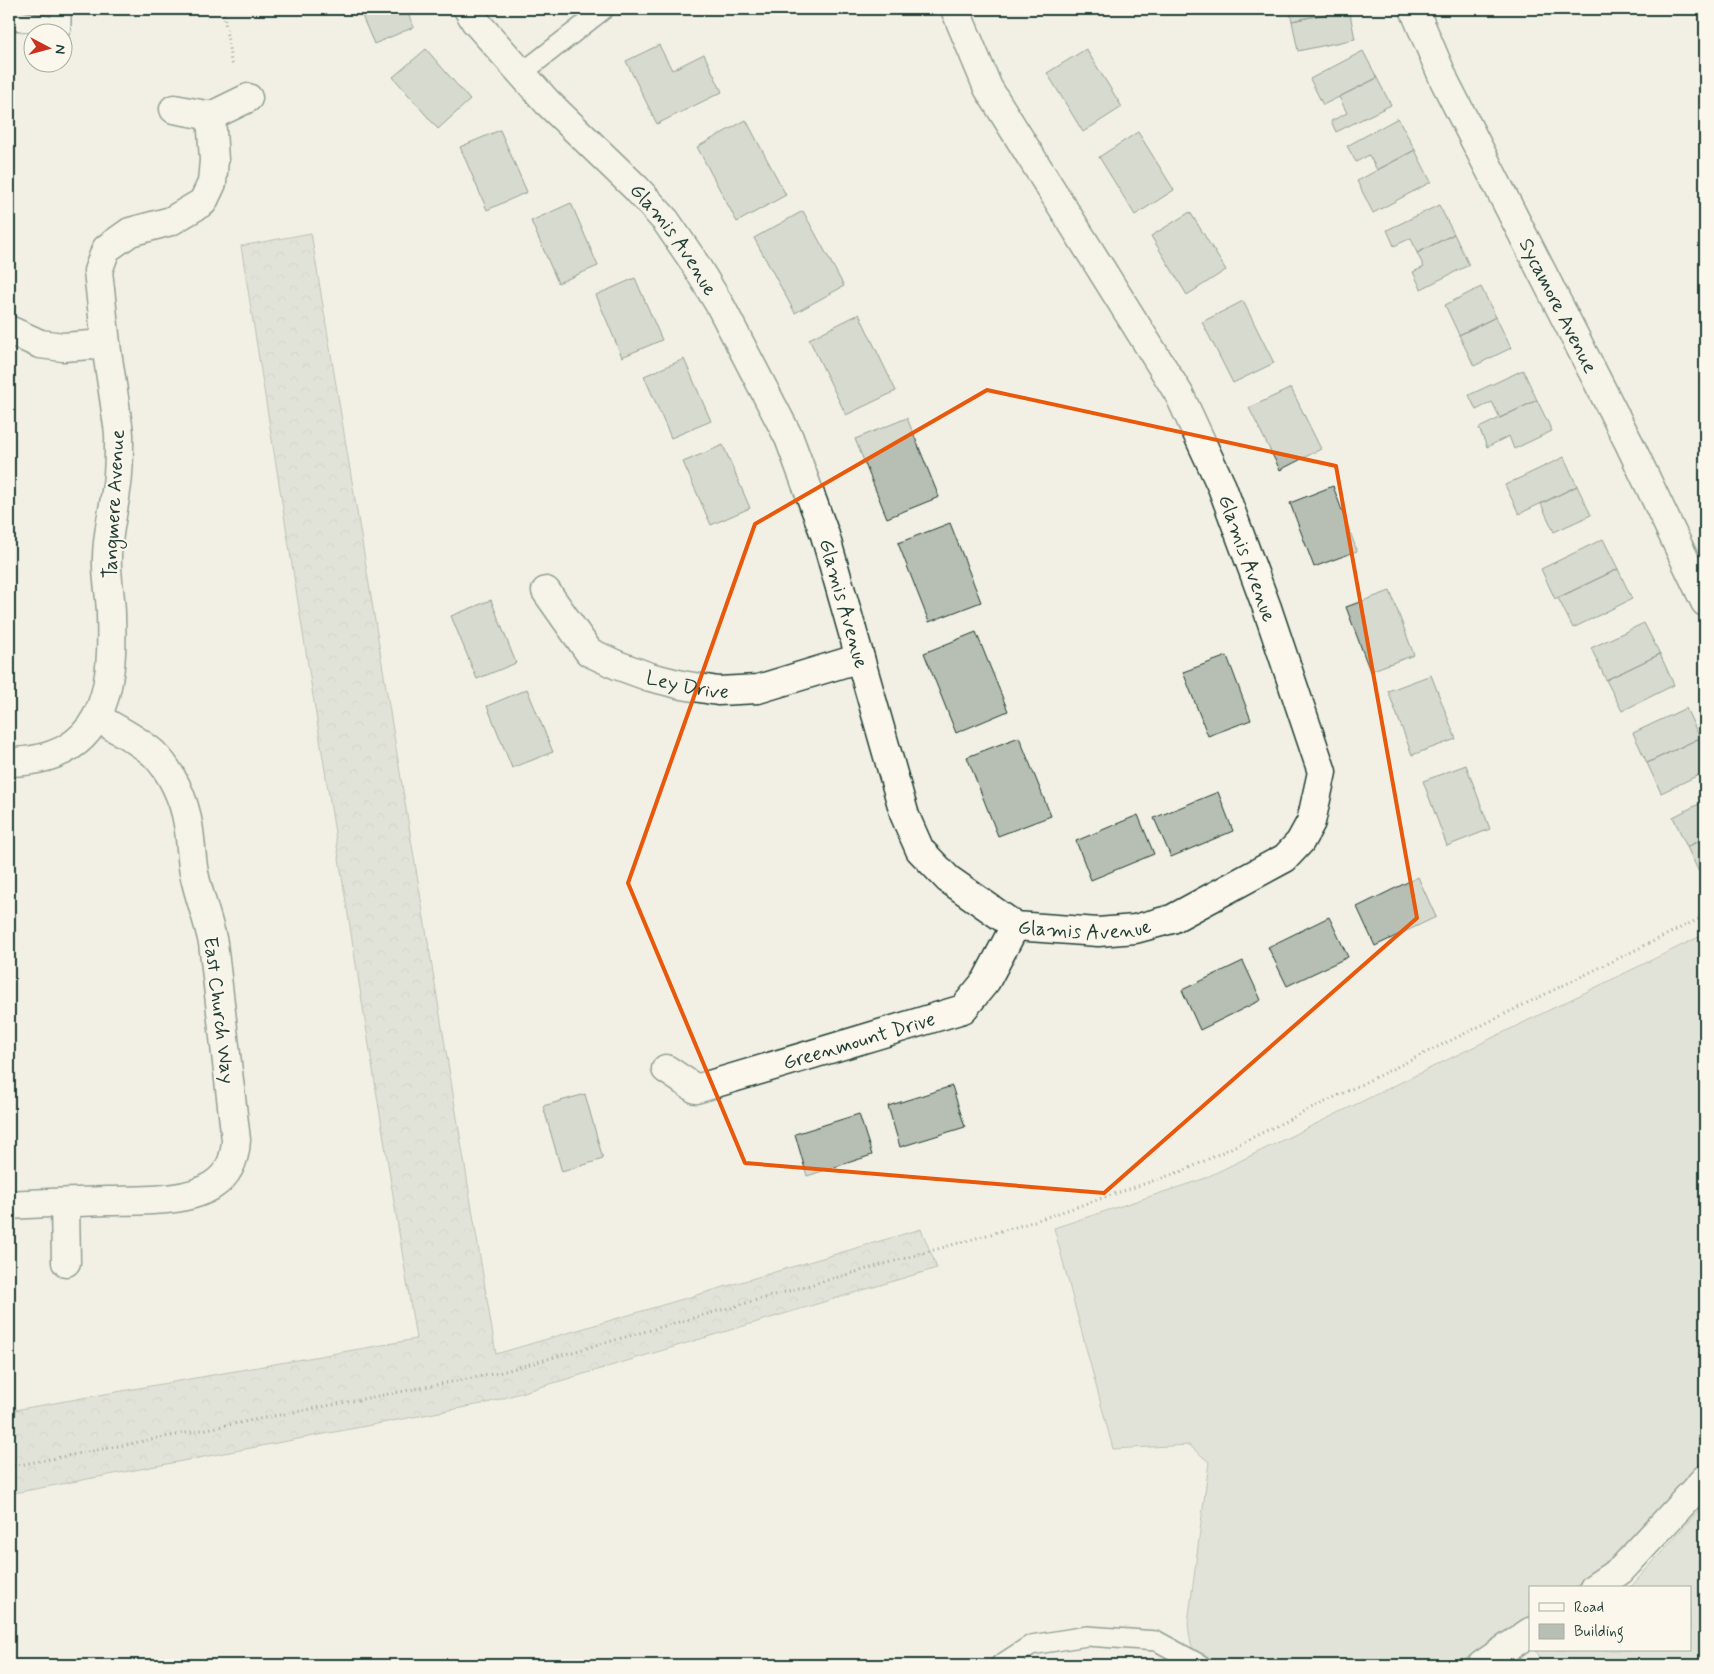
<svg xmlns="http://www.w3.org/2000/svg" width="1714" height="1674" font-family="Mynerve,sans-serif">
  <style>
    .grass { fill: #cfd2c8; stroke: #77887e }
    .forest { fill: url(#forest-crowns); stroke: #77887e }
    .building { fill: #b7beb3; stroke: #1f3d34 }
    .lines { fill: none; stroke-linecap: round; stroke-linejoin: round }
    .lane-casing { stroke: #1f3d34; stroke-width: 22 }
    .street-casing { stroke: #1f3d34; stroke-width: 31 }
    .path { stroke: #1f3d34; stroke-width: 3; stroke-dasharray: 1 4; stroke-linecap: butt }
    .lane { stroke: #fbf7ec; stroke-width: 19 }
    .street { stroke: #fbf7ec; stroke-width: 28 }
    .marked { fill: none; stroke: #e8590c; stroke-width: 4; stroke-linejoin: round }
    .labels { text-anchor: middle; stroke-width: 4; stroke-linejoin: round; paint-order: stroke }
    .street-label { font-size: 20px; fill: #1f3d34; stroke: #fbf7ec }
  </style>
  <defs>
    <pattern id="forest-crowns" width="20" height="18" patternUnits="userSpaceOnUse" patternTransform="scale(1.25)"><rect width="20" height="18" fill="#cfd2c8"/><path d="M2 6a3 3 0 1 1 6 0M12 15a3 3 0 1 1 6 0" fill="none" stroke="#b1b5ac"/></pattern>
  </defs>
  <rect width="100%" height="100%" fill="#f2f0e5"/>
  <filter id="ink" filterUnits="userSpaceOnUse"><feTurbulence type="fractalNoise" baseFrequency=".02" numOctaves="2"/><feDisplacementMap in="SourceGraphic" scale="10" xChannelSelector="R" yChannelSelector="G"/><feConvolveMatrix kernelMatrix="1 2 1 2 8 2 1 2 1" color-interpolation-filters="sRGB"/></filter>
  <g filter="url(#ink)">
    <!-- grass -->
    <path class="grass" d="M1705 934V1463L1622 1556 1574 1588H1530V1616L1456 1665H1219C1192 1654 1191 1652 1188 1623L1209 1462 1189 1445 1113 1449 1054 1228 1203 1179Z
      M1705 1503V1665H1545L1536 1651 1537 1650H1690V1588H1630Z"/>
    <!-- forest -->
    <path class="forest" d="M311 233 496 1354 921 1229 937 1268 487 1403 9 1494V1411L416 1339 241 246Z"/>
    <!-- building -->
    <path class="building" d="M359 9H406L414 27 374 44Z
      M1289 9H1349L1292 21Z
      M1349 9 1355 39 1298 51 1292 21Z
      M659 45 672 70 704 54 722 92 657 124 626 61Z
      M426 49 470 100 438 129 393 77Z
      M1086 49 1122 107 1083 132 1047 73Z
      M1363 51 1377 78 1323 105 1310 79Z
      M1377 78 1391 105 1336 132 1331 121 1347 113 1339 97Z
      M1398 118 1415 150 1377 170 1369 155 1356 162 1347 146Z
      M746 120 786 195 737 222 697 147Z
      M500 130 527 192 487 210 460 147Z
      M1138 132 1174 190 1135 215 1099 157Z
      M1415 150 1431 182 1373 213 1357 181Z
      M571 203 598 266 558 283 531 221Z
      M1439 205 1454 234 1417 253 1411 238 1394 246 1387 230Z
      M803 211 844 286 795 313 754 238Z
      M1190 212 1226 270 1187 295 1151 236Z
      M1454 234 1469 265 1421 289 1413 272 1424 267 1417 253Z
      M635 278 662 340 622 357 596 295Z
      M1481 287 1496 317 1459 335 1445 305Z
      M1243 301 1274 363 1233 383 1202 322Z
      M859 314 896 391 846 415 809 339Z
      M1496 317 1511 348 1474 366 1459 335Z
      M684 359 711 421 671 438 644 376Z
      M1523 370 1537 400 1500 418 1492 402 1476 410 1469 395Z
      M1291 388 1321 449 1280 470 1249 408Z
      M1537 400 1552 431 1514 449 1509 436 1487 447 1479 428Z
      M907 418 939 497 887 518 855 439Z
      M723 445 750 508 711 525 683 462Z
      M1564 457 1577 486 1519 514 1505 485Z
      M1333 486 1357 551 1314 567 1290 503Z
      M1577 486 1591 515 1554 532 1541 504Z
      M950 523 981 602 929 622 898 543Z
      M1603 539 1618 569 1555 599 1541 569Z
      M1618 569 1632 599 1573 628 1558 598Z
      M1390 591 1414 655 1370 671 1346 607Z
      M491 600 516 663 477 679 451 616Z
      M1644 623 1660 654 1606 680 1591 648Z
      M976 632 1008 711 956 733 924 653Z
      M1660 654 1674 685 1622 711 1606 680Z
      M1227 656 1251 720 1208 736 1183 672Z
      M1431 675 1456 739 1412 755 1388 691Z
      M527 689 553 752 512 768 487 706Z
      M1686 708 1700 738 1647 763 1633 733Z
      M1019 737 1051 816 998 836 967 757Z
      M1700 738 1705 748V772L1661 793 1647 763Z
      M1466 765 1490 829 1447 846 1423 781Z
      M1218 792 1233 831 1171 857 1154 818Z
      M1705 801V838L1687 847 1673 817Z
      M1138 815 1154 854 1091 880 1076 841Z
      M1705 838V885L1687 847Z
      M1418 877 1436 917 1375 946 1357 907Z
      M1329 917 1348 957 1287 986 1268 947Z
      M1243 961 1261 1000 1200 1030 1182 990Z
      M952 1086 965 1127 900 1147 888 1106Z
      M585 1094 603 1159 562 1172 543 1106Z
      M859 1114 872 1155 807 1176 795 1134Z"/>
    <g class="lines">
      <!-- lane casing -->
      <g class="lane-casing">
        <path id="lane" d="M9 19 61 28V9
          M522 73 604 9
          M1000 1665 1031 1645 1087 1636 1157 1641 1201 1665"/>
      </g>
      <!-- street casing -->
      <g class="street-casing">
        <g id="street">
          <path id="s1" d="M468 9 475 21 547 102 636 188 666 221 692 259 721 307 789 438 825 535 905 816 920 850 948 879 1015 926 1098 932 1135 929 1172 919 1285 858 1300 842 1311 822 1322 772 1267 608 1222 487 1179 394 988 88 955 9"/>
          <path id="s2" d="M1414 9 1445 82 1629 443 1705 602"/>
          <path d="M174 109 211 116 248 98"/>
          <path d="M9 330 40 344 63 347 106 344C109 367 113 389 116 412 117 421 120 432 119 442 119 458 119 475 116 491 113 514 107 535 107 559 106 577 111 597 111 615 114 694 103 760 9 762"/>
          <path d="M106 344 98 271 106 249 130 232 171 221 203 202 212 183 214 160 211 116"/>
          <path id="s3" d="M546 591 589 652 617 665 650 677 682 685 718 691 758 689 860 658"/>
          <path id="s4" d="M666 1069 696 1089 963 1009 986 981 1015 926"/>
          <path d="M65 1203 66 1262"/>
          <path d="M9 1205C42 1203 75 1202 108 1201 139 1200 187 1203 213 1185 230 1174 235 1158 236 1140L213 943C208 919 199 897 194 873 191 857 191 840 188 824 184 799 171 770 153 753 137 739 116 729 98 718"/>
          <path d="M1594 1588 1621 1570 1705 1479"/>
          <path d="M1482 1665 1530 1632"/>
        </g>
      </g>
      <!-- path -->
      <path class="path" d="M223 9 231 61 234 67
        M9 1467 498 1373 1026 1224 1188 1169 1705 916"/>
      <!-- lane -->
      <use href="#lane" class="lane"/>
      <!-- street -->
      <use href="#street" class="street"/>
    </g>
  </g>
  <!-- marked area -->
  <path d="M0 0H1714V1674H0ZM987 390 1336 466 1417 918 1104 1193 745 1163 628 883 755 524Z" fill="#f2f0e5" fill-opacity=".55" fill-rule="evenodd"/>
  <path class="marked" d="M987 390 1336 466 1417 918 1104 1193 745 1163 628 883 755 524Z"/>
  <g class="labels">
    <!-- street labels -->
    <g class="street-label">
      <text dy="7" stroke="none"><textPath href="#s1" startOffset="310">Glamis Avenue</textPath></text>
      <text dy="7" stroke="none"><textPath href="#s2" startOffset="330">Sycamore Avenue</textPath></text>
      <text transform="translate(113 504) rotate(-87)" y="7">Tangmere Avenue</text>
      <text transform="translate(1248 558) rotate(70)" y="7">Glamis Avenue</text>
      <text dy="7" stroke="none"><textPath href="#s1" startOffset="715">Glamis Avenue</textPath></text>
      <text dy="7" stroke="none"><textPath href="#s3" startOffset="179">Ley Drive</textPath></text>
      <text dy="7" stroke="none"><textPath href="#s1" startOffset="1165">Glamis Avenue</textPath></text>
      <text transform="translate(220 1010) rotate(83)" y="7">East Church Way</text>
      <text dy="7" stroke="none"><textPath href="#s4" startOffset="206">Greenmount Drive</textPath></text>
    </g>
  </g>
  <!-- margin -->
  <rect width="1714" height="1674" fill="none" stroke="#fbf7ec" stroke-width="30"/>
  <rect x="15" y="15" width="1684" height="1644" fill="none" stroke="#1f3d34" stroke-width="2" filter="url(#ink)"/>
  <!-- legend -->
  <rect x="1529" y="1586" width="162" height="65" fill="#fbf7ec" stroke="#a3ada2"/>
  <rect x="1539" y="1603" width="25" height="8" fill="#fbf7ec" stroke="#a3ada2"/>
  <text x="1574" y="1612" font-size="15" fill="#1f3d34">Road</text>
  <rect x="1539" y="1624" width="25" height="15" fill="#b7beb3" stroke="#a3ada2"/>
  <text x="1574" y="1636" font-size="15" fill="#1f3d34">Building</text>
  <!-- north arrow -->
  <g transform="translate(48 48) rotate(96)"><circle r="24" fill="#fbf7ec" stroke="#a3ada2"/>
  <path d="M0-4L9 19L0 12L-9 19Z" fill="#c8321e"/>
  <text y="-8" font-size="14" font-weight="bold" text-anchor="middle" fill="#1f3d34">N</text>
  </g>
</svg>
